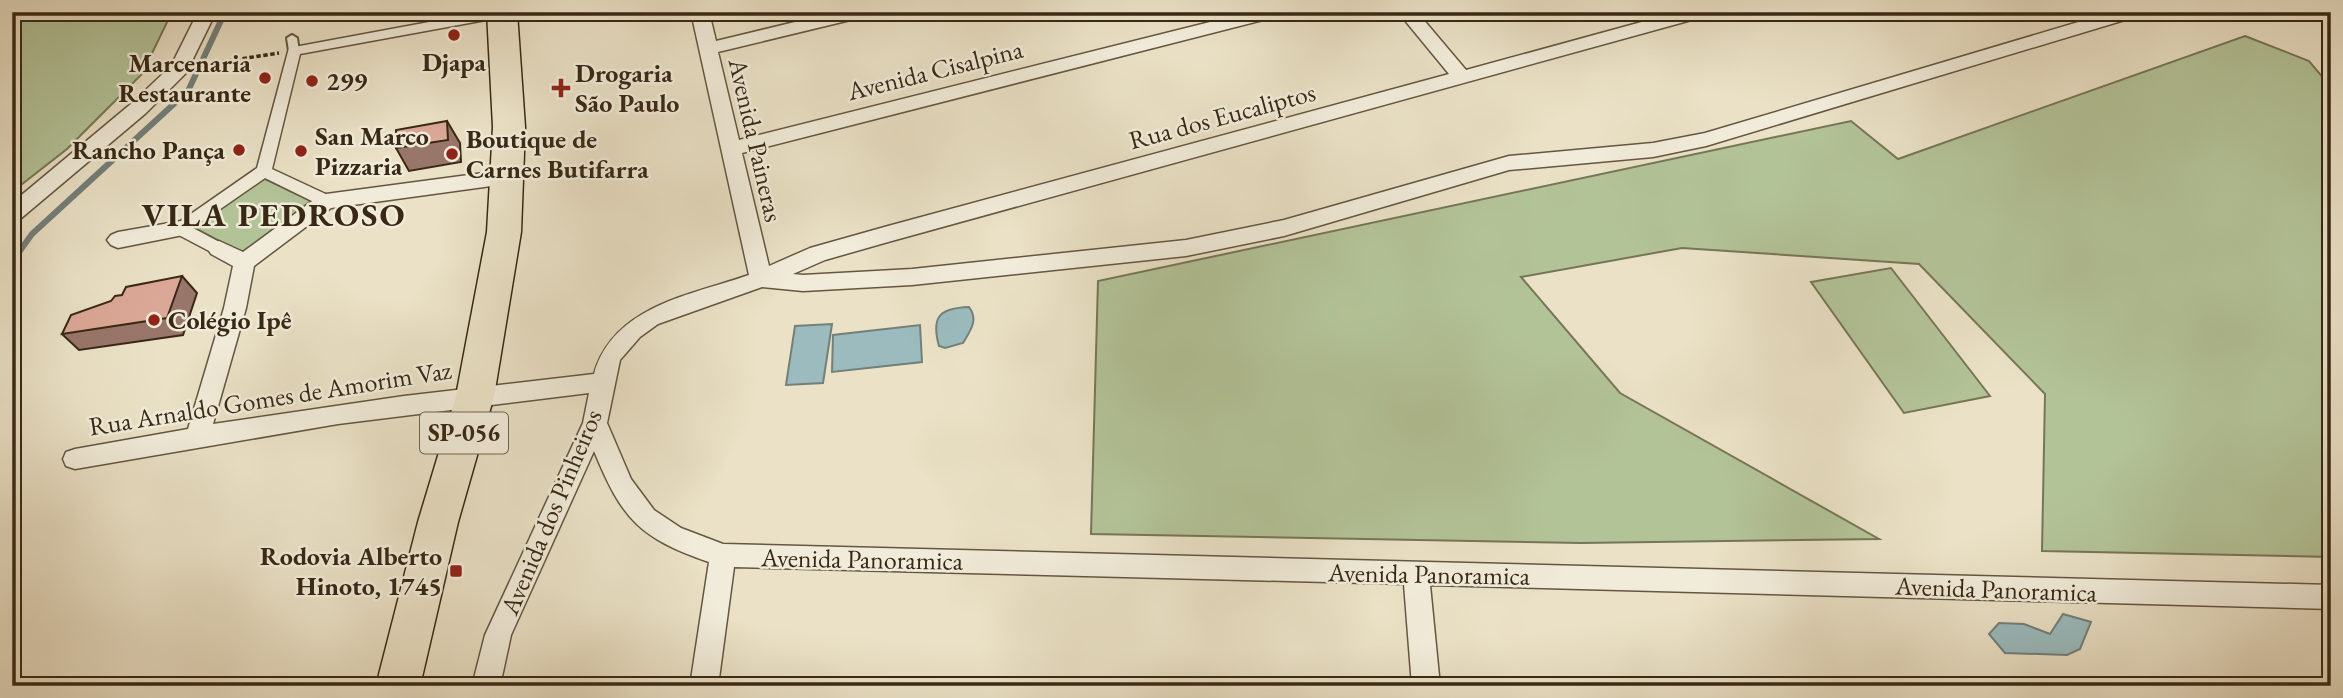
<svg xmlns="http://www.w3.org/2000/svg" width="2343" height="698" font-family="'EB Garamond',serif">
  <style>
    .green { fill: #b3c398; stroke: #767656; stroke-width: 2 }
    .water { fill: #9bbbbe; stroke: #73807a; stroke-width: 2 }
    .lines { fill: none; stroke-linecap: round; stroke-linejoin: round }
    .stream { stroke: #73807a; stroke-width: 6 }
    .service-casing { stroke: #645641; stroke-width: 4 }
    .pedestrian-casing { stroke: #645641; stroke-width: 3 }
    .minor-casing { stroke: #645641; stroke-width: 3 }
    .primary-casing { stroke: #382815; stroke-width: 3 }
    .path { stroke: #382815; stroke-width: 3.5; stroke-dasharray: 4.5 2.5; stroke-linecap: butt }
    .service { fill: #f1ecda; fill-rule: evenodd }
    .pedestrian { fill: #f1ecda; fill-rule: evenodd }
    .minor { fill: #f1ecda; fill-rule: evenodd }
    .primary { fill: #eae1c6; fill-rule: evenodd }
    .shaded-wall { fill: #99766a; stroke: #382815; stroke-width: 2 }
    .building { fill: #dba897; stroke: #382815; stroke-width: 2 }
    .poi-dot { fill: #8f2418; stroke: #f1ecda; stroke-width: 2.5 }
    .labels { text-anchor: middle; stroke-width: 5; stroke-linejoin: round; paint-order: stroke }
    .shield { fill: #f1ecda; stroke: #706350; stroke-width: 2 }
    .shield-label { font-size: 24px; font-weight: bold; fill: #382815 }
    .poi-label { font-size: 26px; font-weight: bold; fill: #382815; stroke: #f1ecda; text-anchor: start }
    .street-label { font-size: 26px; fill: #382815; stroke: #f1ecda }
    .district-label { font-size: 33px; font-weight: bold; letter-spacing: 2px; fill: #382815; stroke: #f1ecda }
  </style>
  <rect width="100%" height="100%" fill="#eae1c6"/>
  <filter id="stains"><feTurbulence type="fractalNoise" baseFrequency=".00286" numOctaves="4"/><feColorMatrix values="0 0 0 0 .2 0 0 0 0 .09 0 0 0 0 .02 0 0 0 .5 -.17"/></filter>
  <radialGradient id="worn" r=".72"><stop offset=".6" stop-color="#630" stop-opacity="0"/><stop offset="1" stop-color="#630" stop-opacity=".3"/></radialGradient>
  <!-- green -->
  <path class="green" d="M12 12H172L142 74 67 149 12 192Z
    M2245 36 2309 61 2331 87V557L2042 551 2045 394 1919 264 1682 248 1521 277 1620 393 1879 539 1581 543 1091 534 1098 281 1851 121 1898 159Z
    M261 177 315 203 245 255 191 226Z
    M1891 268 1990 396 1904 413 1811 282Z"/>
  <!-- water -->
  <path class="water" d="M969 307C979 320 970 331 963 343L945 348 939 346C931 317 939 308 969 307Z
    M832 324 823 383 786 385 795 326Z
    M920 325 922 362 832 372 833 335Z
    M2063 614 2091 622 2080 649 2067 655 2005 653 1989 634 1999 623 2024 624 2050 634Z"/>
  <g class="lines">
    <!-- stream -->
    <path class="stream" d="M12 262 32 234 188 91 225 12"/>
    <!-- service casing -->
    <g class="service-casing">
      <path id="service" d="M292 35 297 38 299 51 294 54 289 51 287 38Z"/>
    </g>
    <!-- pedestrian casing -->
    <g class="pedestrian-casing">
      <path id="pedestrian" d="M483 12 509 13 502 17 300 54 272 169 332 197 334 201 332 205H320L265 178 193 228 225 245 227 249 225 253H213L175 233 173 229 175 225 257 168 289 48Z"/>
    </g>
    <!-- minor casing -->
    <g class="minor-casing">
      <path id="minor" d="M198 12H216L186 73 146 113 19 220 12 222V203L132 103 171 66Z
        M691 12H709L716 41 836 12H870L867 16 718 52 739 140 1250 12H1282L1279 16 742 153 769 266 810 248 888 226 1449 74 1398 12H1417L1466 70 1678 12H1709L1706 16 888 242 825 260 793 274 803 275 912 269 1186 240 1284 220 1509 156 1653 143 1705 133 2112 12H2141L2138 16 1706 146 1653 157 1509 170 1284 236 1186 256 912 285 803 291 762 287 658 324 640 337 620 360 607 423 631 479 654 510 681 528 723 544 2331 585V609L1430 585 1440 686H1412L1404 584 734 567 718 686H690L709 562C639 538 622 519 594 451L511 635 500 686H472L485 635 583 423 589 393 338 424 75 469 66 466 63 459 66 452 75 449 188 429 224 308 233 266 211 254 208 249 211 244 219 241 243 252 319 196 326 194 506 170 513 172 516 177 513 182 506 184 331 208 254 266 246 308 213 424 404 396 594 374C613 306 691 295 749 275Z
        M181 221 188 224 192 229 188 234 118 248 111 245 107 240 111 235 118 232Z"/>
    </g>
    <!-- primary casing -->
    <g class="primary-casing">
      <path id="primary" d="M487 12H517L525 127 521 232 494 396 458 522 420 686H376L418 522 456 396 487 232 493 127Z"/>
    </g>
    <!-- path -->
    <path class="path" d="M201 65 279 53"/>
    <!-- service -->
    <use href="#service" class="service"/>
    <!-- pedestrian -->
    <use href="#pedestrian" class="pedestrian"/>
    <!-- minor -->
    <use href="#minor" class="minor"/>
    <!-- primary -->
    <use href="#primary" class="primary"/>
  </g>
  <!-- shaded-wall -->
  <path class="shaded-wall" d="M403 12H433L405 16Z
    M447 121 460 143 461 162 409 171 396 148Z
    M182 276 197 293 183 335 79 350 62 334Z"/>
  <!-- building -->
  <path class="building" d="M447 121 448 140 396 148V130Z
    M182 276 167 318 62 334 71 315 111 301 115 296 122 295 126 287Z"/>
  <!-- markers -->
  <g class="poi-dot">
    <circle cx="454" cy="35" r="7"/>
    <circle cx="265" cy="78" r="7"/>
    <circle cx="312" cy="81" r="7"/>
    <path d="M557.5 77.5h7v7h7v7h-7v7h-7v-7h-7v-7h7z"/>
    <circle cx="239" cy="150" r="7"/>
    <circle cx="301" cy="151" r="7"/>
    <circle cx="452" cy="154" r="7"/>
    <circle cx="154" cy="320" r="7"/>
    <rect x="449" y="564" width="14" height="14" rx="3.5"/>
  </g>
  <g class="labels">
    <!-- shield labels -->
    <rect class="shield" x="420" y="412.5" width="88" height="41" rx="5"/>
    <g class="shield-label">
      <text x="464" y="441">SP-056</text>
    </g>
    <!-- poi labels -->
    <g class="poi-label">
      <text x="454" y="71" text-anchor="middle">Djapa</text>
      <text x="251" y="72" text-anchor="end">Marcenaria<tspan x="251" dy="30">Restaurante</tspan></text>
      <text x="575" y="82">Drogaria<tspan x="575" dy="30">São Paulo</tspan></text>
      <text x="326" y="90">299</text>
      <text x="315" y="145">San Marco<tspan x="315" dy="30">Pizzaria</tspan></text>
      <text x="466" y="148">Boutique de<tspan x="466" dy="30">Carnes Butifarra</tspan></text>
      <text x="225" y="159" text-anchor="end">Rancho Pança</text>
      <text x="168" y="329">Colégio Ipê</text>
      <text x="442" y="565" text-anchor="end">Rodovia Alberto<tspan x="442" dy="30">Hinoto, 1745</tspan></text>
    </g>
    <!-- street labels -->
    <g class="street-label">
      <text transform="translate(935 70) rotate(-14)" y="9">Avenida Cisalpina</text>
      <text transform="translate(1222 116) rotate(-15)" y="9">Rua dos Eucaliptos</text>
      <text transform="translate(756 140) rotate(77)" y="9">Avenida Paineras</text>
      <text transform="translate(270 398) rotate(-9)" y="9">Rua Arnaldo Gomes de Amorim Vaz</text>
      <text transform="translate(551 512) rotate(-67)" y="9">Avenida dos Pinheiros</text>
      <text transform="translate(862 559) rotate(1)" y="9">Avenida Panoramica</text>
      <text transform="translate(1429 574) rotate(1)" y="9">Avenida Panoramica</text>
      <text transform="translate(1996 589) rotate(2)" y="9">Avenida Panoramica</text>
    </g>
    <!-- district labels -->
    <g class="district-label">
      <text x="274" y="226">VILA PEDROSO</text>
    </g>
  </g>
  <!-- margin -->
  <rect width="2343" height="698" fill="none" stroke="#eae1c6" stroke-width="42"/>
  <rect x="14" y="14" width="2315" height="670" fill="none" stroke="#382815" stroke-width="3.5"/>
  <rect x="21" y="21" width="2301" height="656" fill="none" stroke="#382815" stroke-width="2"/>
  <rect width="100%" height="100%" filter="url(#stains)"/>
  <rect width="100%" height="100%" fill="url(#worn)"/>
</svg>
